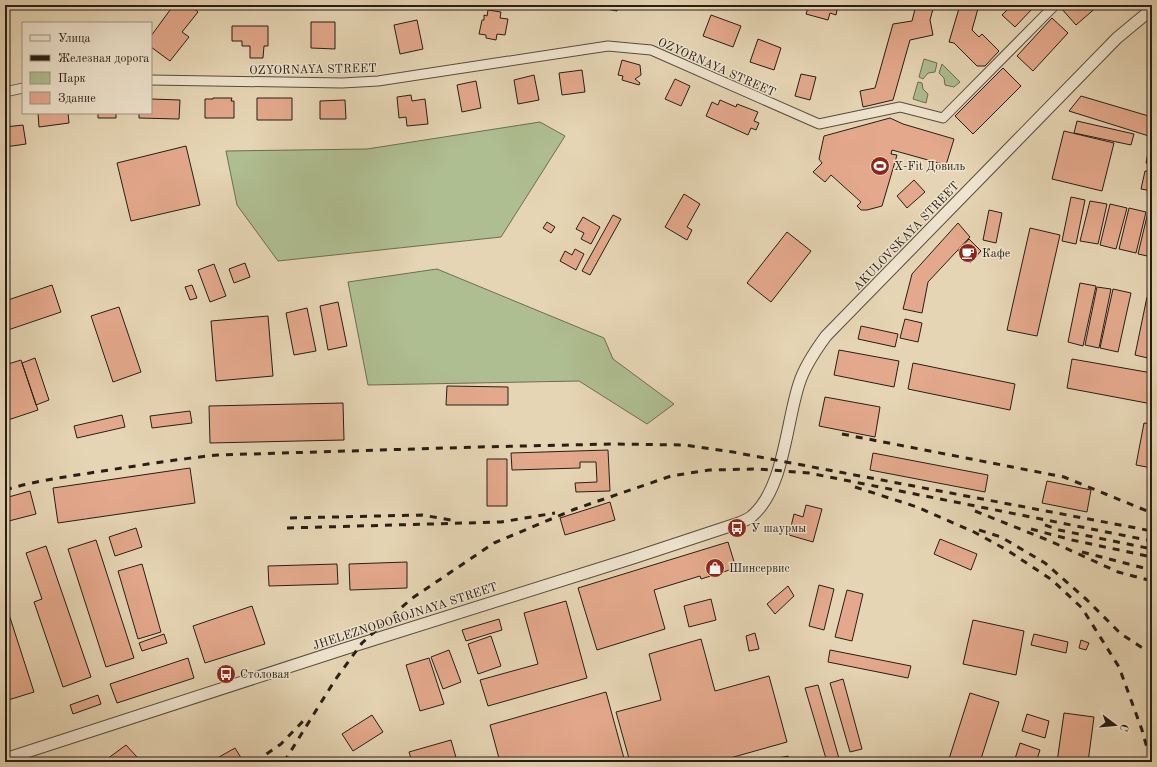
<svg xmlns="http://www.w3.org/2000/svg" width="1157" height="767" font-family="'Old Standard TT',serif">
  <style>
    .green { fill: #afbe91; stroke: #6b6e53 }
    .building { fill: #e4a98c; stroke: #271e15 }
    .lines { fill: none; stroke-linecap: round; stroke-linejoin: round }
    .minor-casing { stroke: #574c3d; stroke-width: 11 }
    .tertiary-casing { stroke: #574c3d; stroke-width: 13 }
    .minor { stroke: #efe4ce; stroke-width: 9 }
    .tertiary { stroke: #efe4ce; stroke-width: 11 }
    .rail { stroke: #271e15; stroke-width: 3; stroke-dasharray: 7 7; stroke-linecap: butt }
    .labels { text-anchor: middle; stroke-width: 3; stroke-linejoin: round; paint-order: stroke }
    .street-label { font-size: 12px; fill: #271e15; stroke: #efe4ce }
    .poi-label { font-size: 12px; fill: #271e15; stroke: #efe4ce; text-anchor: start }
  </style>
  <rect width="100%" height="100%" fill="#e6d5b4"/>
  <filter id="stains"><feTurbulence type="fractalNoise" baseFrequency=".005" numOctaves="4"/><feColorMatrix values="0 0 0 0 .2 0 0 0 0 .09 0 0 0 0 .02 0 0 0 .5 -.17"/></filter>
  <radialGradient id="worn" r=".72"><stop offset=".6" stop-color="#630" stop-opacity="0"/><stop offset="1" stop-color="#630" stop-opacity=".3"/></radialGradient>
  <!-- green -->
  <path class="green" d="M924 59 937 63 935 72 928 73 923 79 919 77Z
    M942 64 960 82 954 87 945 85 944 78 939 73Z
    M918 82 922 83 923 89 928 94 926 103 913 99Z
    M540 122 565 136 501 237 278 261 237 205 226 151 367 149Z
    M437 269 604 338 613 359 674 404 647 424 579 381 368 385 348 282Z"/>
  <!-- building -->
  <path class="building" d="M167 5H190L198 12 182 32 189 37 170 61 151 47V36L170 10 166 7Z
    M602 5H618L617 11 601 8Z
    M804 5H838L836 15 830 13 828 20 806 14 808 8 803 7Z
    M916 5H934L930 20 933 35 910 40 893 100 863 107 860 91 875 88 893 24 912 21Z
    M960 5H979L972 30 979 37 982 34 999 51 985 66H977L954 43 949 42Z
    M1012 5H1028L1032 9 1015 27 1002 15Z
    M1064 5H1099L1076 25 1061 8Z
    M488 10 501 12 500 18 508 19 505 35 497 34 496 40 486 38V35L479 34 482 20H484V15L487 16Z
    M711 15 741 26 733 47 703 36Z
    M1052 18 1068 33 1033 71 1017 56Z
    M417 20 423 49 400 54 394 25Z
    M311 22H335V49L311 48Z
    M232 26H268V46H264L263 58H250V46H242V41H232Z
    M758 39 781 48 774 70 750 62Z
    M622 60 640 65 641 75 635 79 640 83 639 85 622 80 623 76 618 75Z
    M1003 68 1021 86 973 134 955 116Z
    M582 70 585 92 562 95 559 73Z
    M801 74 816 77 810 100 795 96Z
    M534 75 539 100 518 104 514 80Z
    M675 79 690 86 681 106 665 99Z
    M476 81 481 108 462 112 457 85Z
    M411 95 412 101 425 99 428 124 407 126 406 117 399 118 397 97Z
    M1081 96 1152 117V137L1069 111Z
    M213 98H232L231 101H234V118H205V99H213Z
    M257 98H292V120H257Z
    M151 99 180 100 179 119 139 118V113H151Z
    M345 100 346 119H320V101Z
    M720 100 736 107 737 104 758 112 754 121 759 123 756 130 751 128 748 135 706 116 712 102 718 105Z
    M38 113H68L69 123 39 127Z
    M98 113H116V118H98Z
    M890 118 903 124 954 139 946 165 892 150 891 154 897 155 882 206 867 210H861L857 206 861 202 831 175 825 182 813 172 822 163 819 159 824 136Z
    M1077 121 1134 134 1131 145 1074 133Z
    M23 125 26 144 5 147V127Z
    M1064 131 1114 143 1102 191 1052 179Z
    M1150 143 1152 144V164L1146 163Z
    M186 146 200 205 131 221 117 163Z
    M1145 171 1152 172V191L1141 189Z
    M914 180 925 192 907 208 897 196Z
    M684 194 700 204 687 227 692 230 687 240 665 227Z
    M1071 197 1085 200 1076 244 1062 241Z
    M1090 201 1107 204 1098 244 1080 241Z
    M1110 204 1127 208 1116 249 1100 245Z
    M1129 208 1146 212 1136 253 1119 249Z
    M989 210 1002 213 996 243 983 240Z
    M1148 212 1152 213V257L1138 254Z
    M613 215 621 219 590 275 582 271Z
    M583 217 600 227 591 244 581 239 584 233 576 229Z
    M547 222 555 227 551 233 543 228Z
    M958 223 970 237 928 282 922 313 903 309 912 274Z
    M1030 228 1060 235 1037 336 1007 330Z
    M787 232 811 251 771 302 747 283Z
    M969 239 981 251 970 263 958 251Z
    M575 249 584 254 576 270 560 261 565 251 572 255Z
    M245 263 250 277 234 283 229 269Z
    M214 264 226 296 210 302 198 270Z
    M1080 283 1096 286 1083 346 1068 342Z
    M52 285 61 312 5 331V301Z
    M192 285 197 298 190 300 185 287Z
    M1097 287 1111 289 1099 348 1085 345Z
    M1113 289 1131 293 1118 352 1100 348Z
    M1147 297 1152 298V359L1135 355Z
    M338 302 347 346 328 350 320 306Z
    M119 307 141 372 113 382 91 316Z
    M307 308 316 351 294 355 286 313Z
    M268 316 273 376 216 381 211 321Z
    M905 319 922 323 918 342 900 338Z
    M861 326 898 334 895 347 858 339Z
    M839 350 899 361 894 387 834 375Z
    M35 358 49 400 36 405 22 363Z
    M1072 359 1152 373V404L1067 388Z
    M21 360 38 410 5 421V365Z
    M913 363 1015 384 1010 410 908 389Z
    M447 386 508 387V405H446Z
    M825 397 880 407 875 437 819 426Z
    M343 403 344 440 210 443 209 406Z
    M190 411 192 423 152 428 150 416Z
    M122 415 125 427 77 438 74 426Z
    M1144 423 1152 424V468L1136 465Z
    M608 450 610 491 576 492 575 483 597 482 596 462H580V468L512 470 511 453Z
    M873 453 988 475 985 492 870 470Z
    M487 459H507V506H487Z
    M190 468 195 503 58 523 53 488Z
    M1047 481 1091 490 1087 512 1042 503Z
    M30 491 36 514 5 522V498Z
    M610 502 615 520 565 535 560 518Z
    M806 505 822 509 813 542 789 535 794 514 803 517Z
    M136 528 142 547 115 556 109 537Z
    M940 539 977 554 971 570 934 554Z
    M96 540 134 658 106 667 68 549Z
    M728 542 736 568 701 579 700 576 654 590 665 629 597 650 578 588Z
    M46 546 91 677 63 687 34 602 42 599 26 553Z
    M407 562V588L350 590 349 564Z
    M142 564 161 632 138 639 118 571Z
    M337 564 338 584 269 586 268 566Z
    M819 585 834 589 824 630 809 626Z
    M788 586 794 596 775 614 767 604Z
    M847 590 863 594 852 641 835 637Z
    M711 599 716 620 689 627 684 606Z
    M566 601 587 678 488 706 480 680 538 664 524 613Z
    M5 602 34 692 5 701Z
    M252 606 265 644 205 663 193 626Z
    M499 619 502 630 466 641 462 630Z
    M973 620 1024 631 1016 675 963 664Z
    M755 633 759 649 749 651 746 636Z
    M164 634 167 643 142 651 139 643Z
    M1034 634 1068 642 1066 653 1031 645Z
    M491 636 501 666 478 674 468 644Z
    M701 639 715 691 769 676 787 742 716 762H630L616 712 661 700 649 654Z
    M1081 640 1089 643 1086 650 1079 648Z
    M449 650 461 682 443 689 431 657Z
    M830 650 911 666 908 678 828 662Z
    M188 658 194 678 117 703 110 684Z
    M429 658 444 704 420 711 406 665Z
    M843 679 862 749 850 752 830 683Z
    M818 685 840 762H827L805 688Z
    M606 692 625 762H500L490 725Z
    M970 693 999 702 980 762H948Z
    M98 695 101 704 73 714 70 705Z
    M1064 713 1094 717 1088 762H1057Z
    M1027 714 1049 721 1045 738 1022 731Z
    M372 715 383 732 353 751 342 734Z
    M451 740 457 761 453 762H412L409 752Z
    M1020 743 1040 750 1036 762H1014Z
    M126 745 137 757 130 762H103Z
    M235 748 243 761 213 762 212 761Z
    M788 756 789 762H759Z"/>
  <g class="lines">
    <!-- minor casing -->
    <g class="minor-casing">
      <path id="minor" d="M151 80 342 83 378 81 608 46 651 50 819 124 900 107 943 118 1055 5
        M5 92 23 88"/>
    </g>
    <!-- tertiary casing -->
    <g class="tertiary-casing">
      <path id="tertiary" d="M5 759 344 649 633 558 739 523C743 521 749 519 752 516 784 489 786 423 799 384 804 367 815 351 826 336L1117 38 1152 9"/>
    </g>
    <!-- minor -->
    <use href="#minor" class="minor"/>
    <!-- tertiary -->
    <use href="#tertiary" class="tertiary"/>
    <!-- rail -->
    <path class="rail" d="M842 434 1064 477 1152 513
      M855 487 917 507 974 532 1007 550 1052 580 1082 608 1119 667 1142 730 1151 762
      M5 490C34 481 65 477 96 472 136 466 177 459 218 455L479 447 613 444 684 445 733 452 1152 531
      M975 511 1050 541 1118 572 1152 581
      M290 518 422 515 451 520
      M1045 525 1059 530 1152 549
      M287 528 501 522 555 513
      M1031 529 1072 540 1152 557
      M979 530 1001 537 1045 563 1087 600 1121 634 1152 654
      M1082 552 1152 570
      M255 762 281 744 305 719
      M284 762 335 680 362 643 411 599 494 543 575 509 671 476 709 470 758 469 809 473 1152 541
      M335 762 336 761"/>
  </g>
  <!-- icons -->
  <defs>
    <g id="stadium-disc" transform="scale(1)"><circle r="9.5" fill="#8f2418" stroke="#efe4ce"/><path d="M0-5a6.5 5 0 1 0 0 10a6.5 5 0 1 0 0-10ZM-3.5-1.8h7v3.6h-7Z" fill="#fff"/></g>
    <g id="cafe-disc" transform="scale(1)"><circle r="9.5" fill="#8f2418" stroke="#efe4ce"/><path d="M-5.5-4.5H6V0H3Q3 3.5 0 3.5H-2.5Q-5.5 3.5-5.5 0ZM3-3.2v2h1.7v-2ZM-6 4.5H4V6H-6Z" fill="#fff"/></g>
    <g id="bus-disc" transform="scale(1)"><circle r="9.5" fill="#8f2418" stroke="#efe4ce"/><path d="M-5-6H5V4H4V6H2V4H-2V6H-4V4H-5ZM-3.5-4V0h7V-4ZM-3.5 1.2v1.5H-2V1.2ZM2 1.2v1.5H3.5V1.2Z" fill="#fff"/></g>
    <g id="shop-disc" transform="scale(1)"><circle r="9.5" fill="#8f2418" stroke="#efe4ce"/><path d="M-5-2.5h2.3a2.7 3.5 0 0 1 5.4 0H5L5.5 6h-11ZM-1.5-2.5h3a1.5 2.3 0 0 0-3 0Z" fill="#fff"/></g>
  </defs>
  <g fill-rule="evenodd">
    <use href="#stadium-disc" x="880" y="166"/>
    <use href="#cafe-disc" x="968" y="253"/>
    <use href="#bus-disc" x="737" y="528"/>
    <use href="#shop-disc" x="715" y="568"/>
    <use href="#bus-disc" x="226" y="674"/>
  </g>
  <g class="labels">
    <!-- street labels -->
    <g class="street-label">
      <text transform="translate(717 67) rotate(24)" y="4">OZYORNAYA STREET</text>
      <text transform="translate(313 69) rotate(-1)" y="4">OZYORNAYA STREET</text>
      <text transform="translate(906 236) rotate(-46)" y="4">AKULOVSKAYA STREET</text>
      <text transform="translate(405 616) rotate(-18)" y="4">JHELEZNODOROJNAYA STREET</text>
    </g>
    <!-- poi labels -->
    <g class="poi-label">
      <text x="894" y="170">X-Fit Довиль</text>
      <text x="982" y="257">Кафе</text>
      <text x="751" y="532">У шаурмы</text>
      <text x="729" y="572">Шинсервис</text>
      <text x="240" y="678">Столовая</text>
    </g>
  </g>
  <!-- margin -->
  <rect width="1157" height="767" fill="none" stroke="#e6d5b4" stroke-width="20"/>
  <rect x="6" y="6" width="1145" height="755" fill="none" stroke="#271e15" stroke-width="2"/>
  <rect x="10" y="10" width="1137" height="747" fill="none" stroke="#271e15"/>
  <!-- legend -->
  <rect x="22" y="22" width="130" height="92" fill="#efe4ce" stroke="#9f9584"/>
  <rect x="30" y="35" width="20" height="6" fill="#efe4ce" stroke="#9f9584"/>
  <text x="58" y="42" font-size="12" fill="#271e15">Улица</text>
  <rect x="30" y="55" width="20" height="6" fill="#271e15" stroke="#9f9584"/>
  <text x="58" y="62" font-size="12" fill="#271e15">Железная дорога</text>
  <rect x="30" y="72" width="20" height="12" fill="#afbe91" stroke="#9f9584"/>
  <text x="58" y="82" font-size="12" fill="#271e15">Парк</text>
  <rect x="30" y="92" width="20" height="12" fill="#e4a98c" stroke="#9f9584"/>
  <text x="58" y="102" font-size="12" fill="#271e15">Здание</text>
  <!-- north arrow -->
  <g transform="translate(1115 725) rotate(106)" stroke="#efe4ce" stroke-width="3" paint-order="stroke">
  <path d="M0-3L7 15L0 10L-7 15Z" fill="#271e15"/>
  <text y="-6" font-size="11" font-weight="bold" text-anchor="middle" fill="#271e15">С</text>
  </g>
  <rect width="100%" height="100%" filter="url(#stains)"/>
  <rect width="100%" height="100%" fill="url(#worn)"/>
</svg>
